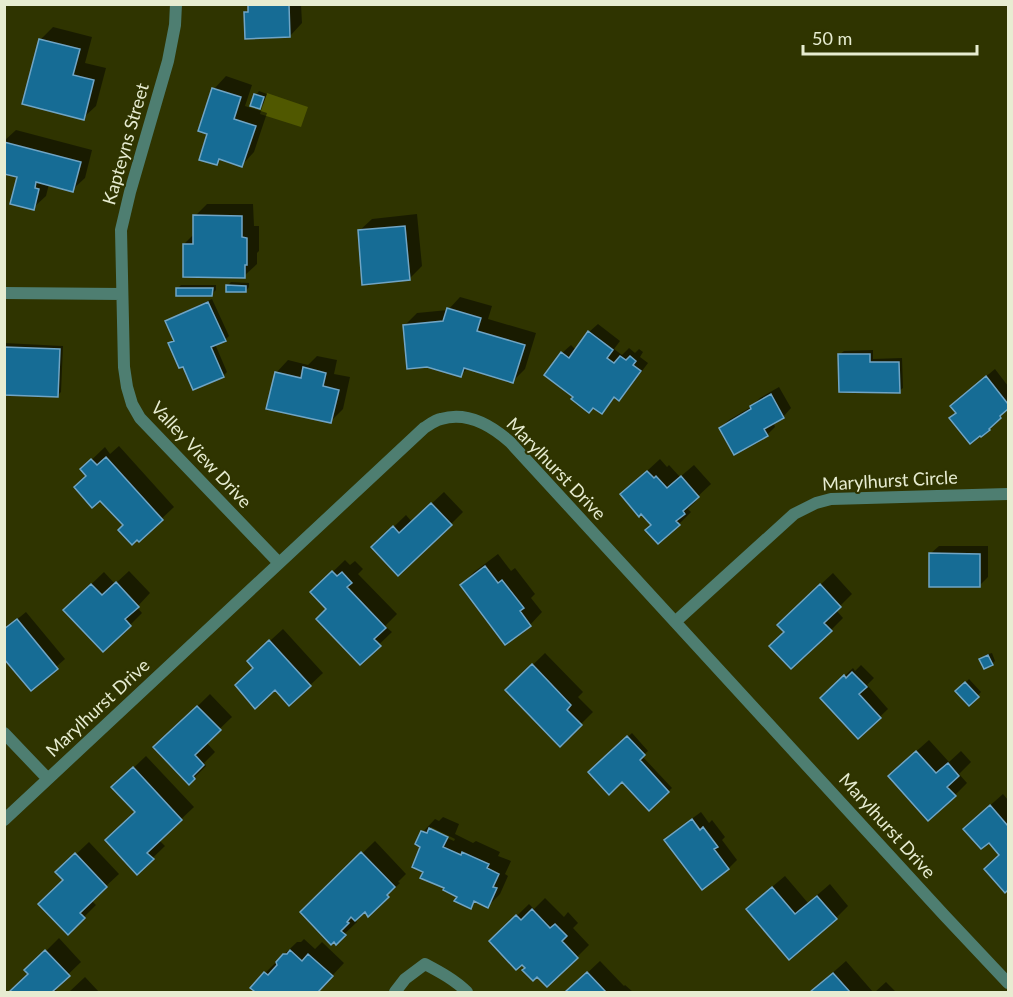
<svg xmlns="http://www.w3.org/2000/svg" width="1013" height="997" font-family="Lato,sans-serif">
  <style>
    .water { fill: #505800 }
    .shadow { fill: #0007; fill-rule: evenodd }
    .building { fill: #166c95; stroke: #70a5c5; stroke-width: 1.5 }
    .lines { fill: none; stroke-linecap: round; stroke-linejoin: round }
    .street { stroke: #4e7e71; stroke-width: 12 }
    .labels { text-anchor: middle; stroke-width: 4.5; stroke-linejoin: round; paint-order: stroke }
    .street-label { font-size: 18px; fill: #e7ecd1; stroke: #2f3400 }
  </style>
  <rect width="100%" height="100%" fill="#2f3400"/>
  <!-- water -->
  <path class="water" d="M267 93 308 107 301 127 260 114Z"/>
  <!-- shadow -->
  <path class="shadow" d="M249 4H301L302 23 290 36 246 12 249 8Z
    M53 27 92 37 85 63 106 68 96 106 83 118 40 40Z
    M226 76 252 85 245 106 267 113 254 152 242 165 221 158 216 163 209 133 214 89Z
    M259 91 267 94 263 104 260 108 256 95Z
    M16 130 92 150 85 178 72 190 49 184 46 196 33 208 19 176 4 172V141Z
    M207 204H253L254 226H259V251L257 253V264L244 276 184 244 194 234 195 216Z
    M417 214 422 266 409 279 359 231 372 219Z
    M231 282 249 283V287L246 291 227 286Z
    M181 285H216V290L212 294 178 288Z
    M460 297 492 306 488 319 536 333 525 369 512 382 468 368 461 375 405 325 417 313 448 310Z
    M212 299 229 336 225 340 215 344 227 372 223 376 183 365 169 343 175 339 167 321 171 318Z
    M598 324 620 341 614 349 622 355 629 348 635 353 639 349 643 352 640 357 648 363 627 391 619 399 615 396 602 412 575 396 562 353 571 345 576 350 589 332Z
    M4 343 63 346 61 392 57 396 4 393Z
    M873 350V359L902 358 903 388 899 391 840 354 844 351Z
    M317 356 337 360 334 374 350 377 343 409 330 422 276 373 288 360 308 365Z
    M995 369 1008 386V409L996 420 958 412 960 398Z
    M779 387 791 408 783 417 773 422 775 427 767 435 720 428 729 420 751 407 760 398Z
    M119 446 174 507 139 540 125 525 82 469 105 447 110 454Z
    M660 459 667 467 669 465 680 477 694 465 711 484 695 499 696 501 688 509 691 512 679 524 652 525 622 494Z
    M444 492 463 512 451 524 373 547 406 515 412 522Z
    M939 546H988V577L979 586 930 554Z
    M498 554 511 571 515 568 535 594 531 598 542 612 530 625 462 585 474 572Z
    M345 560 350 565 355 561 363 569 358 574 397 614 385 626 392 632 360 663 328 609 312 592Z
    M129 571 150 593 137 607 142 613 130 625 78 597 104 572 115 584Z
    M833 573 852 594 836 610 843 618 831 630 786 632 791 612Z
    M26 612 65 659 31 689 4 630Z
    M283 629 323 673 290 704 255 667 261 649Z
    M545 653 583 692 578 697 593 712 560 745 507 690Z
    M992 653 995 661 992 664 981 659 985 655Z
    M861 665 874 678 867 685 888 709 859 737 830 690 853 668 855 671Z
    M969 679 981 692 969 704 957 691Z
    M210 694 232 717 206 742 215 752 204 763 206 766 189 783 156 747Z
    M632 733 648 751 642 756 672 788 649 809 622 780 590 772Z
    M929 740 949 762 961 751 971 762 959 774 967 783 955 795 902 764Z
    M146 756 194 807 159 840 165 846 137 873V812L126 775Z
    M1003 794 1008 800V888L1005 891 1001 854 977 817Z
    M701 812 709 823 712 820 725 837 722 840 737 860 729 868 702 888 666 840 674 832Z
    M443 817 459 824 455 834 473 843 476 841 500 852 498 856 511 861 505 874 508 876 500 894 488 906 476 901 470 907 459 896 425 871 423 832 435 819 439 821ZM431 827 455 839 454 841 429 830Z
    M375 841 406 874 398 882 400 883 368 914 365 910 355 920 357 922 336 942 302 912Z
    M89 842 119 874 91 900 96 905 68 933 64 880 70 860Z
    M785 876 808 903 830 884 848 906 836 918 789 958 760 897Z
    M545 898 564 917 568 912 578 923 573 928 589 945 577 957 527 968 491 941 529 904 534 909Z
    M59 938 81 962 54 988 58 992H10L30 973 27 970Z
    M304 939 315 949 322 942 344 963 317 992H255L256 991 252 987 265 973 297 942H301Z
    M600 961 624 986 625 985 633 992H567Z
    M846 961 873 992H811L813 990Z
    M85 977 99 992H69Z
    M886 982 896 992H875Z"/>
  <!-- building -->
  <path class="building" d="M248 4H289L290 37 245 39 244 12H248Z
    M39 39 80 49 73 75 94 80 84 120 22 104Z
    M212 88 241 97 234 119 256 126 242 167 219 159 217 165 199 160 207 134 198 131Z
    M254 94 264 97 260 109 250 106Z
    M4 142 81 162 73 192 36 182 35 188 39 189 34 210 10 204 17 177 4 174Z
    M193 215 242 216V237L247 238V265H245V278L183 277V244H193Z
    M405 226 410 280 362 285 358 230Z
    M226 285 246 286V292H226Z
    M176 288H213L212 296H176Z
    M208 302 226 341 211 347 224 377 193 390 183 367 179 368 168 343 174 341 165 321Z
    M447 308 481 318 477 331 525 345 513 383 464 368 461 377 427 367 407 369 403 325 443 321Z
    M588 331 613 350 607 358 614 363 620 356 626 360 630 356 636 361 633 365 641 371 619 401 614 397 602 414 593 408 589 413 571 399 573 397 544 375 561 352 569 358Z
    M4 347 60 349 58 397 4 395Z
    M838 354H870V362H899L900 393 839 392Z
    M303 367 326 373 323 386 339 390 331 423 266 409 275 372 301 378Z
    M986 376 1008 404V409L1000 416 1001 418 989 429 990 430 981 437 980 436 970 444 949 418 956 413 950 406Z
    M771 394 784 418 764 429 768 436 734 455 719 428 751 409 750 406Z
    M106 457 163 520 139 542 137 540 132 545 118 530 123 525 100 501 92 508 74 487 86 476 80 469 91 459 97 465Z
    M647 471 654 478 656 476 667 488 681 476 699 497 683 511 685 514 676 521 680 525 658 544 645 530 651 525 641 514 639 517 620 494Z
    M431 503 452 525 398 576 371 547 393 526 399 533Z
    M929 553 980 554V587H929Z
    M485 566 498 583 502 580 524 608 520 611 531 626 505 645 460 585Z
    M332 571 337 576 342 572 352 583 347 587 386 628 374 639 381 646 360 665 316 619 326 609 310 592Z
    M116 582 139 607 125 619 131 626 103 652 63 610 91 584 102 595Z
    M820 584 841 607 824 623 832 631 791 669 769 646 784 632 777 625Z
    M17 619 58 669 31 691 4 659V629Z
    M269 640 311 686 289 706 275 690 255 709 235 685 253 668 247 661Z
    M988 655 993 665 984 669 979 659Z
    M532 664 571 705 567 710 582 725 560 747 505 690Z
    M852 672 867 687 859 694 881 718 858 739 820 698 844 675 846 678Z
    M965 682 979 697 969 706 955 691Z
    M197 706 221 730 195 755 204 765 193 776 195 779 189 785 153 747Z
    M627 736 645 755 640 760 669 792 649 811 622 782 609 795 588 772Z
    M916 751 936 773 948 763 959 776 947 787 956 796 928 821 888 776Z
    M133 767 182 820 147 853 154 859 137 875 105 840 135 812 111 787Z
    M990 805 1008 826V890L1005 893 984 869 999 855 989 843 981 849 963 829Z
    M692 819 700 830 703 827 718 847 714 849 729 869 702 890 664 840Z
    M429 828 448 837 443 847 461 855 462 852 489 864 487 868 499 874 493 887 497 888 488 908 474 901 471 909 454 901 457 897 443 890 444 888 420 878 423 872 412 867 420 847 415 844 421 831 427 833Z
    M361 852 395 887 387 895 389 897 368 917 365 912 355 921 351 917 347 922 349 923 341 931 346 935 336 945 334 942 331 945 300 912Z
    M75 853 107 887 80 913 85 918 68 935 38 904 63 880 55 872Z
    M772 887 795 914 817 896 837 919 789 960 746 909Z
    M532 909 550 928 555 924 567 936 562 941 578 958 547 987 537 977 533 981 522 970 525 968 522 965 516 970 489 941 516 915 521 920Z
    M45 950 70 976 52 992H9L28 974 24 970Z
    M290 950 302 961 308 954 333 976 318 992H253L254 991 250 988 264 972 268 975 277 965 276 962 283 954H287Z
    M587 972 606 992H565Z
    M833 973 850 992H810Z"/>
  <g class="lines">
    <!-- street -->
    <path class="street" d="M176 4 175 25 168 61 130 192 121 230 124 367 127 387 132 404 140 418 279 563
      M4 293 122 294
      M675 622 794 514 816 503 831 499 1008 494
      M4 733 48 779
      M4 820 424 428C429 425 435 420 441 419 467 411 492 426 510 442L944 915 1008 983
      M395 992 405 979 425 964C440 972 455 980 467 992"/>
  </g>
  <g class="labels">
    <!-- street labels -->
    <g class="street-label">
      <text transform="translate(126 144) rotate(-74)" y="6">Kapteyns Street</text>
      <text transform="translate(201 455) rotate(47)" y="6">Valley View Drive</text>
      <text transform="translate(556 469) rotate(46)" y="6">Marylhurst Drive</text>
      <text transform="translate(890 481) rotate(-3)" y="6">Marylhurst Circle</text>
      <text transform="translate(98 708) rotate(-43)" y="6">Marylhurst Drive</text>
      <text transform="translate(887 826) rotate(48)" y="6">Marylhurst Drive</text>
    </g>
  </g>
  <!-- border -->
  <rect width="1013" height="997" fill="none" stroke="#e7ecd1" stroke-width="12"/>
  <!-- scale -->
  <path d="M803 45v9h174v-9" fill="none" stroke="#e7ecd1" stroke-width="3"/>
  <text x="812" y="45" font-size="18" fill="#e7ecd1" stroke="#2f3400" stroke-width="4.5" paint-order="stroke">50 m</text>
</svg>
